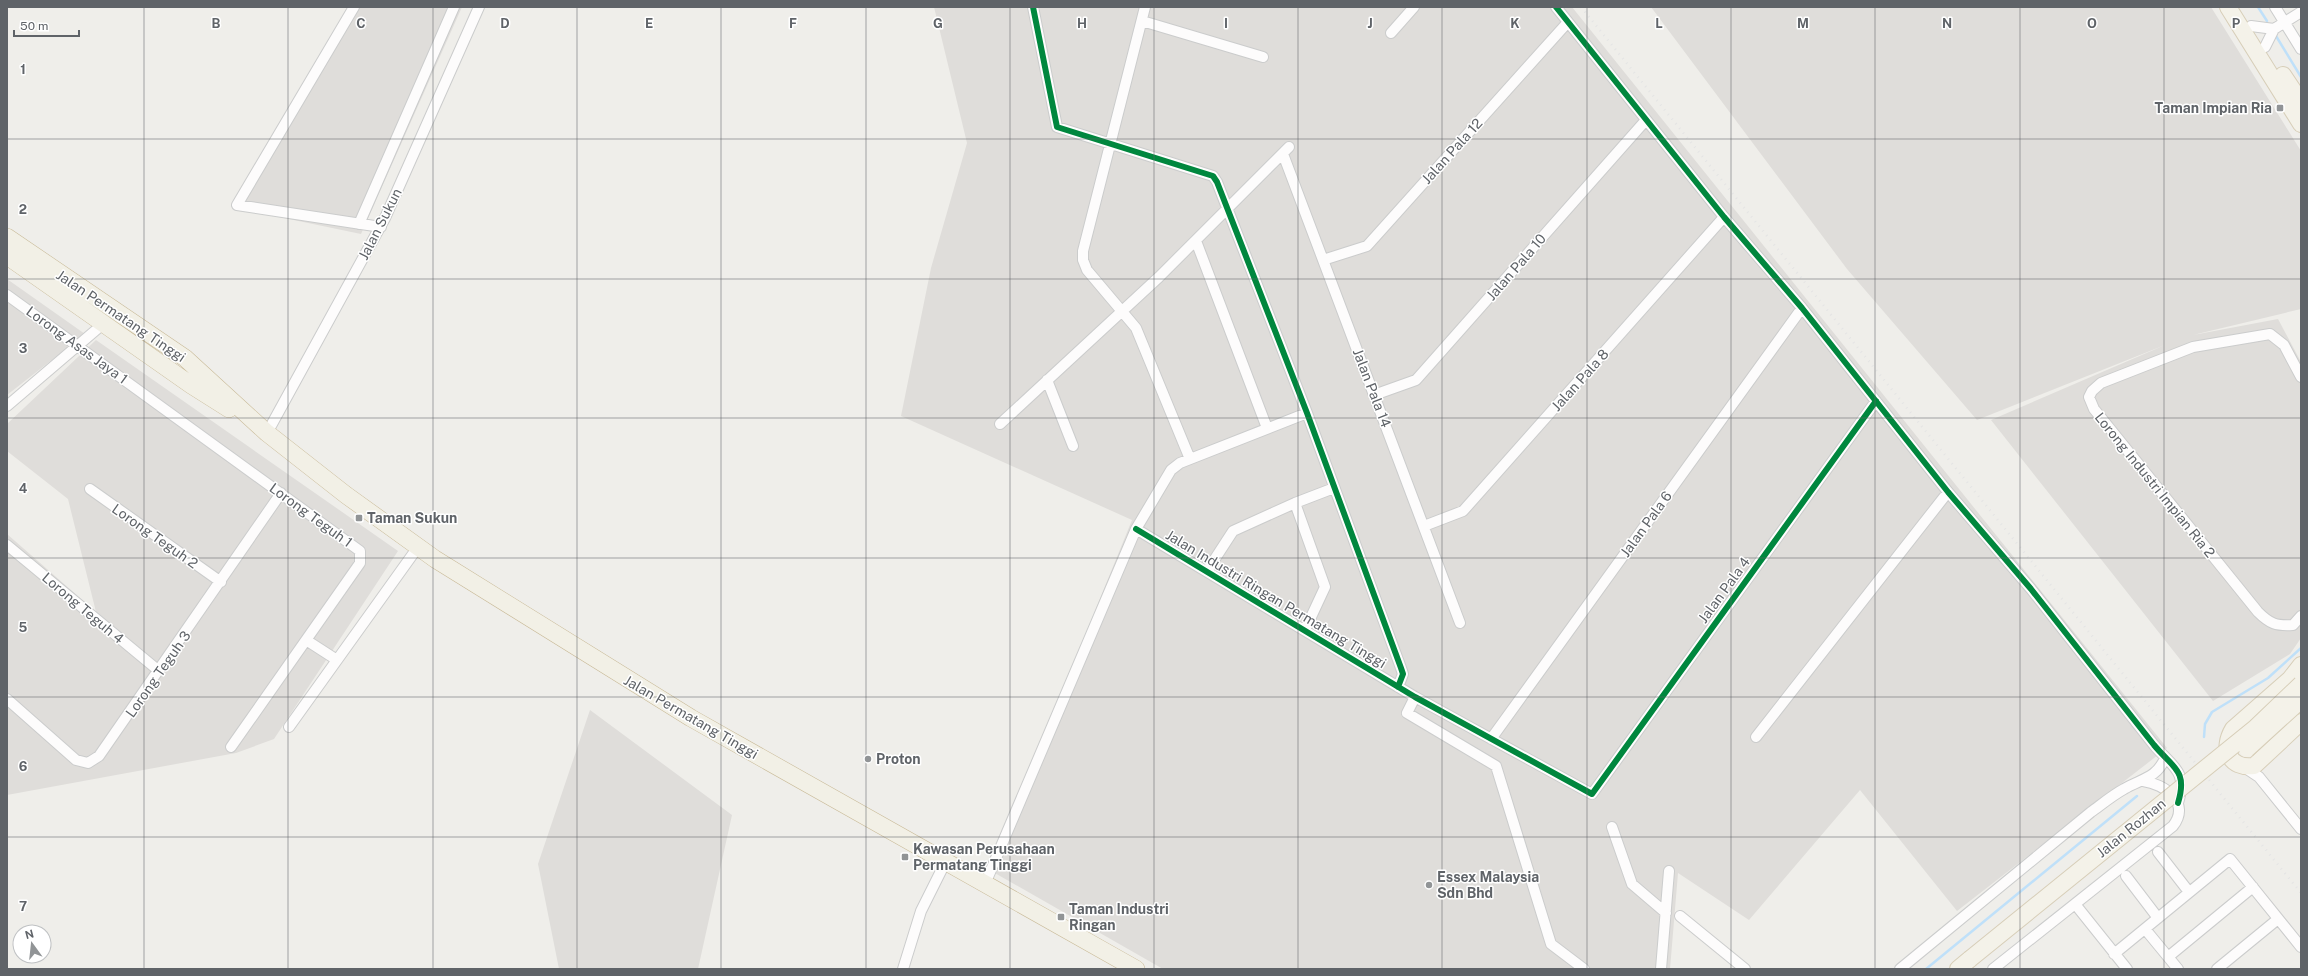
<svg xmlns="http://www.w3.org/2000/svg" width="2308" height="976" font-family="'Public Sans',sans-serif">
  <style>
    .industrial { fill: #dfddda }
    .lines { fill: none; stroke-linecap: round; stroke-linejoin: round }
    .stream { stroke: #bfe0f9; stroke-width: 2.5 }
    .minor-casing { stroke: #cbcccc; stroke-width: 12 }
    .primary-casing { stroke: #d7ceb8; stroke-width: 18 }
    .trunk-casing { stroke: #c8b996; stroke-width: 18 }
    .minor { stroke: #fdfcfc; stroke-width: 10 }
    .primary { stroke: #f4f2e9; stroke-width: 16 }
    .trunk { stroke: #f2f0e6; stroke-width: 17 }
    .rail { stroke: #e4e4e4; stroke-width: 2.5; stroke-dasharray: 1 5; stroke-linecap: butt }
    .primary-bridge-casing { stroke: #d7ceb8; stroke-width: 18; stroke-linecap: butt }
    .primary-bridge { stroke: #f4f2e9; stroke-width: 16 }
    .cycleway-casing { stroke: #fff; stroke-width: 8 }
    .cycleway { stroke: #00873e; stroke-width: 6 }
    .grid { fill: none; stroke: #5f6368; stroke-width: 1; stroke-opacity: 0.55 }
    .poi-dot { fill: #919496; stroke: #fff; stroke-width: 1.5 }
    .labels { text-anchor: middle; stroke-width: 3; stroke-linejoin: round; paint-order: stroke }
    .poi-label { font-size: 14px; font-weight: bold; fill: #5f6368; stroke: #fff; text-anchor: start }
    .street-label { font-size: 14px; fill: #5f6368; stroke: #fff }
    .grid-label { font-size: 13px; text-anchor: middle; font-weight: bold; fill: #5f6368; stroke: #fff; stroke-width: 3; stroke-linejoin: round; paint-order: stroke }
  </style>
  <rect width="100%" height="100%" fill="#efeeea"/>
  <!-- industrial -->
  <path class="industrial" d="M349 7H462L361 234 231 207Z
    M934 7H1572L2167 748 1957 911 1860 790 1749 920 1678 873 1670 969H1163L986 868 1053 714 1132 520 901 416 931 268 967 143Z
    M1651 7H2211L2301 151V309L2193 335 2278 319 2301 362V638L2290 654 2213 701 1991 420 2165 345 1977 420 1847 269Z
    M7 279 85 334 7 395Z
    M96 340 398 551 274 739 236 753 7 795V534L96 612 68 499 7 451V424Z
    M590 710 732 815 698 969H559L538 864Z"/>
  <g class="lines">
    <!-- stream -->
    <path class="stream" d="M2258 7 2267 21
      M2276 36 2301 77
      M2204 737 2205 724 2212 712 2268 678 2301 648
      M1926 969 2137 796"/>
    <!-- minor casing -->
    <g class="minor-casing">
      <path id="minor" d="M354 7 237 205 381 227
        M1033 7 1057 127 1213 176 1217 182 1307 413 1401 668 1403 674 1398 687
        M1145 7 1083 251V260L1087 270 1136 328 1190 459
        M1556 7 1724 217 1802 308 1948 492 2031 589 2154 745C2173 768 2188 770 2178 803
        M2275 7 2301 49
        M1142 21 1263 57
        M2251 26 2274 29
        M1391 33 1414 7
        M2265 47 2274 29 2301 12
        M1283 154 1460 623
        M359 224 454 7
        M1196 241 1267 428
        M1323 260 1367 246 1568 22
        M7 295 360 551V563L231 747
        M2301 377 2284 345 2270 334 2193 347 2101 383 2092 391 2089 397 2094 409 2258 612C2270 624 2276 626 2293 625L2301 616
        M1047 380 1073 446
        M1374 395 1416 380 1646 120
        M7 406 103 324
        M1000 424 1159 277 1289 147
        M267 433 385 218 479 7
        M90 489 221 582
        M1295 503 1325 587 1305 630
        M1424 526 1463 511 1724 217
        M1136 529 1415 697 1592 794 1876 401
        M7 545 159 671
        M1207 571 1233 531 1295 503 1334 488
        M306 640 337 660
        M1415 697 1407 713 1496 766 1551 944 1584 969
        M7 699 76 760 88 763 99 756 281 493
        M289 727 418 547
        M1756 737 1948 492
        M1491 739 1802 308
        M2244 767 2259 777 2301 829
        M1612 827 1632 884 1666 913
        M2158 852 2189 892
        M2126 876 2158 918
        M985 884 1136 529 1171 470 1180 463 1307 413
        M2075 904 2127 969
        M1680 916 1745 969
        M2145 929 2178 969
        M2114 954 2230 859 2301 947
        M2168 957 2253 887
        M903 969 921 911 946 861
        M1661 969 1669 871
        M1900 969 2091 812C2102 804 2113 795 2124 789 2141 779 2157 778 2165 758
        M1993 969 2173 826C2191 803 2165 784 2143 781
        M2217 969 2278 919"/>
    </g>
    <!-- primary casing -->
    <g class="primary-casing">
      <path id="primary" d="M2228 7 2301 124
        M2283 75 2301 102
        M2301 665 2290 679 2233 729C2221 749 2229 769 2254 766L2301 722
        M1958 969 1970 959"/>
    </g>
    <!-- trunk casing -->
    <g class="trunk-casing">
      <path id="trunk" d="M7 237 185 358 267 433 346 495 435 559 691 718 1136 969
        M7 256 191 385 229 409"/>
    </g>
    <!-- minor -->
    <use href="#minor" class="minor"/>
    <!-- primary -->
    <use href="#primary" class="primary"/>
    <!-- trunk -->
    <use href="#trunk" class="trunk"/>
    <!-- rail -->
    <path class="rail" d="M1581 7 2301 893"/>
    <!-- primary-bridge casing -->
    <g class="primary-bridge-casing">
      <path id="primary-bridge" d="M2247 749 2301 700
        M1970 959 2255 728 2301 684"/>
    </g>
    <!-- primary-bridge -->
    <use href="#primary-bridge" class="primary-bridge"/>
    <!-- cycleway casing -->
    <g class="cycleway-casing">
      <path id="cycleway" d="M1033 7 1057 127 1213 176 1217 182 1307 413 1401 668 1403 674 1398 687
        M1556 7 1724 217 1802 308 1948 492 2031 589 2154 745C2173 768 2188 770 2178 803
        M1136 529 1415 697 1592 794 1876 401"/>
    </g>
    <!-- cycleway -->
    <use href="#cycleway" class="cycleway"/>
  </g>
  <!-- grid -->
  <path class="grid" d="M144 7V969M288 7V969M433 7V969M577 7V969M721 7V969M866 7V969M1010 7V969M1154 7V969M1298 7V969M1442 7V969M1587 7V969M1731 7V969M1875 7V969M2020 7V969M2164 7V969M7 139H2301M7 279H2301M7 418H2301M7 558H2301M7 697H2301M7 837H2301"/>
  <!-- markers -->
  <g class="poi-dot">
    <rect x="2276" y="104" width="8" height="8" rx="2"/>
    <rect x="355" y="514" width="8" height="8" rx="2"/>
    <circle cx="868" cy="759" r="4"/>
    <rect x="901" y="853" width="8" height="8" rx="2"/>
    <circle cx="1429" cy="885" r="4"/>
    <rect x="1057" y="913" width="8" height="8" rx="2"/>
  </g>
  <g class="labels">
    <!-- poi labels -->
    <g class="poi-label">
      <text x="2272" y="113" text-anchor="end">Taman Impian Ria</text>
      <text x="367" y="523">Taman Sukun</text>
      <text x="876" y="764">Proton</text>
      <text x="913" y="854">Kawasan Perusahaan<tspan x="913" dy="16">Permatang Tinggi</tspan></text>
      <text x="1437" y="882">Essex Malaysia<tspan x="1437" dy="16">Sdn Bhd</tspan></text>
      <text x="1069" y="914">Taman Industri<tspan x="1069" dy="16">Ringan</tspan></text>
    </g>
    <!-- street labels -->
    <g class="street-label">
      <text transform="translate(1452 151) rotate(-48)" y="5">Jalan Pala 12</text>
      <text transform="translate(380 224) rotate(-63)" y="5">Jalan Sukun</text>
      <text transform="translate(1516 267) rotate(-49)" y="5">Jalan Pala 10</text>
      <text transform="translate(121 316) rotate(34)" y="5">Jalan Permatang Tinggi</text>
      <text transform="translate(77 345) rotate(36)" y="5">Lorong Asas Jaya 1</text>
      <text transform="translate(1580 380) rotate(-48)" y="5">Jalan Pala 8</text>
      <text transform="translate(1372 388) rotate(69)" y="5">Jalan Pala 14</text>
      <text transform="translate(2155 485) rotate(51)" y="5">Lorong Industri Impian Ria 2</text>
      <text transform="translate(311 515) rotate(36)" y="5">Lorong Teguh 1</text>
      <text transform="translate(1646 524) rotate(-54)" y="5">Jalan Pala 6</text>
      <text transform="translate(155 536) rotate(35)" y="5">Lorong Teguh 2</text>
      <text transform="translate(1724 590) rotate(-54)" y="5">Jalan Pala 4</text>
      <text transform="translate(1276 599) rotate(31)" y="5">Jalan Industri Ringan Permatang Tinggi</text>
      <text transform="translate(83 608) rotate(40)" y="5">Lorong Teguh 4</text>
      <text transform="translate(158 674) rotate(-55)" y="5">Lorong Teguh 3</text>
      <text transform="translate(691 717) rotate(30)" y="5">Jalan Permatang Tinggi</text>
      <text transform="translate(2131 828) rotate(-39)" y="5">Jalan Rozhan</text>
    </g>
  </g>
  <g class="grid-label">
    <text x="216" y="28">B</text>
    <text x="361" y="28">C</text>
    <text x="505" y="28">D</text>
    <text x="649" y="28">E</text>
    <text x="793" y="28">F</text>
    <text x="938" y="28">G</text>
    <text x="1082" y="28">H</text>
    <text x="1226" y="28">I</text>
    <text x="1370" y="28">J</text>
    <text x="1515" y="28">K</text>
    <text x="1659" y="28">L</text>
    <text x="1803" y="28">M</text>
    <text x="1947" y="28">N</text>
    <text x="2092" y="28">O</text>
    <text x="2236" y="28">P</text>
    <text x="23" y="74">1</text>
    <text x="23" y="214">2</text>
    <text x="23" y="353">3</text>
    <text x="23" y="493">4</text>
    <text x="23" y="632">5</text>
    <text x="23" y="771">6</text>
    <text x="23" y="911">7</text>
  </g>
  <!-- border -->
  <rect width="2308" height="976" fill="none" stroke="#5f6368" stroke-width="16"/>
  <!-- north arrow -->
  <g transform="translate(32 944) rotate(345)"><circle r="19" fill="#ffffff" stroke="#bfc1c3"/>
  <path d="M0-3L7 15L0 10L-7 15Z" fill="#919496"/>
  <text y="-6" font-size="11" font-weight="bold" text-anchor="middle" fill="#5f6368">N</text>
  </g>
  <!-- scale -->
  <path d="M14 30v6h65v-6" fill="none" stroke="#5f6368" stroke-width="2"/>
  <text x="20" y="30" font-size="12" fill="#5f6368" stroke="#ffffff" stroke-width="3" paint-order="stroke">50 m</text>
</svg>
